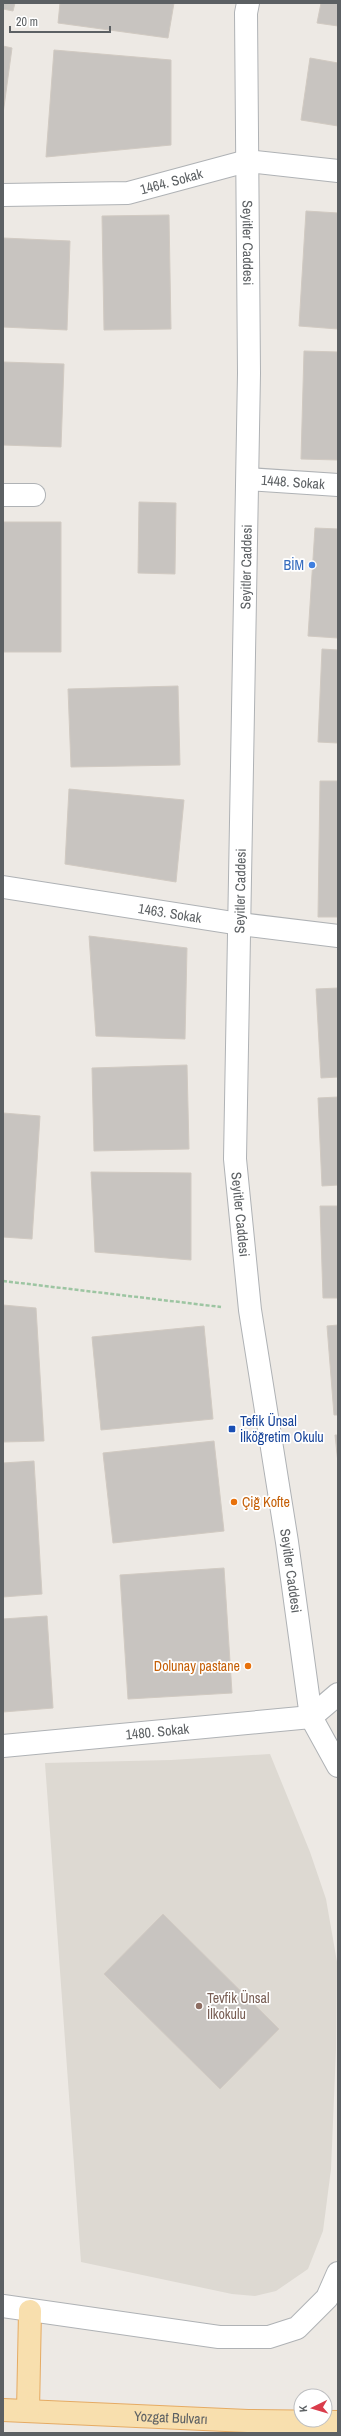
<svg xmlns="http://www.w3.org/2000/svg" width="341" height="2436" font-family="'Archivo Narrow',sans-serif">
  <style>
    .education { fill: #ddd9d2 }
    .building { fill: #c8c4c0; stroke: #d1cac2 }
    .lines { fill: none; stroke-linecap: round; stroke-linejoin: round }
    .minor-casing { stroke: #afb2b5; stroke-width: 24 }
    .major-casing { stroke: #e5ab64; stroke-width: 24 }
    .path { stroke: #9dc5a2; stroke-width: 2.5; stroke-dasharray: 4 2; stroke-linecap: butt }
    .minor { stroke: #fff; stroke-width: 22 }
    .major { stroke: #f8dfae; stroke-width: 22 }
    .shop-dot { fill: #3f7fe0; stroke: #fff; stroke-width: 1.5 }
    .transit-dot { fill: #1a4fb4; stroke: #fff; stroke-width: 1.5 }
    .food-dot { fill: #e8710a; stroke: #fff; stroke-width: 1.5 }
    .education-dot { fill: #8d6e63; stroke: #fff; stroke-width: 1.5 }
    .labels { text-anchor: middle; stroke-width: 3.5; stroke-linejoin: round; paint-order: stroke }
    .street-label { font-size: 14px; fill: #5c6063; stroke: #fff }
    .shop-label { font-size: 14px; fill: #366cbe; stroke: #fff; text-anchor: end }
    .transit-label { font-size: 14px; fill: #164399; stroke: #fff; text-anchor: start }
    .food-label { font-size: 14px; fill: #c56008; stroke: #fff; text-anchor: start }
    .education-label { font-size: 14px; fill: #785e54; stroke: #fff; text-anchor: start }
  </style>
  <rect width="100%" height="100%" fill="#ede9e4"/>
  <!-- education -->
  <path class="education" d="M270 1754 310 1852 326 1899 337 1962 336 2050 331 2169 323 2231 308 2269 276 2291 255 2296 232 2294 81 2262 45 1763 171 1760Z"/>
  <!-- building -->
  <path class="building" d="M3 3H15L13 11 3 9Z
    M60 3H174L168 38 58 23Z
    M321 3H338V26L317 23Z
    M3 46 12 48 3 114Z
    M54 50 171 60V145L46 157Z
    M310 58 338 63V126L301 120Z
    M306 211 338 213V329L299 326Z
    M169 215 171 329 104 330 102 216Z
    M3 238 70 241 67 330 3 327Z
    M304 351 338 352V460L301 459Z
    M3 362 64 364 61 447 3 445Z
    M139 502 176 503 175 574 138 573Z
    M3 522H61V652H3Z
    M315 528 338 529V638L308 636Z
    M322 649 338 650V743L318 742Z
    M178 686 180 765 71 767 68 689Z
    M320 781H338V917H318Z
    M69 789 184 800 176 882 65 864Z
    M89 936 187 948 185 1039 96 1036Z
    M338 988V1077L321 1078 316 989Z
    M187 1065 189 1149 94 1151 92 1068Z
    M338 1097V1185L322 1186 318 1098Z
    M3 1113 40 1116 32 1239 3 1237Z
    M91 1172 191 1173V1260L95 1252Z
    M320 1206H338V1298H323Z
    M3 1305 36 1308 44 1441 3 1442Z
    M338 1325V1415H334L327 1326Z
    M204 1326 213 1419 101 1430 92 1337Z
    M335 1435H338V1463Z
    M214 1441 224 1531 113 1543 103 1453Z
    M34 1461 42 1594 3 1597V1463Z
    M224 1568 232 1693 128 1699 120 1575Z
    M47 1616 53 1708 3 1712V1619Z
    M163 1914 279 2029 220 2089 104 1974Z"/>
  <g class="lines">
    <!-- minor casing -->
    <g class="minor-casing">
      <g id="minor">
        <path id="s1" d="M248 3 246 13 249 373 235 1159 250 1310 287 1542 311 1717 338 1766"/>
        <path id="s2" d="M3 195 128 193 247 161 338 171"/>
        <path id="s3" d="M248 479 338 485"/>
        <path d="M3 495H34"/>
        <path id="s4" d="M3 887 240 924 338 936"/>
        <path id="s5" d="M3 1746 311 1717 338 1694"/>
        <path d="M3 2306 219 2337H269L297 2328 327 2298 338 2273"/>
      </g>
    </g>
    <!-- major casing -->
    <g class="major-casing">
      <g id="major">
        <path id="s6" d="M3 2410 248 2421 338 2422"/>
        <path d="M28 2411 30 2311"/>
      </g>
    </g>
    <!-- path -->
    <path class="path" d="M3 1281 221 1307"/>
    <!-- minor -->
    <use href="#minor" class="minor"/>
    <!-- major -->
    <use href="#major" class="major"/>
  </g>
  <!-- markers -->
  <circle class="shop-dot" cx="312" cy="565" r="4"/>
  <rect class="transit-dot" x="228" y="1425" width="8" height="8" rx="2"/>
  <g class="food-dot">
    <circle cx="234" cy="1502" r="4"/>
    <circle cx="248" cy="1666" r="4"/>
  </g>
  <circle class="education-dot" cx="199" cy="2006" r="4"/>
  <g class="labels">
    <!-- street labels -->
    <g class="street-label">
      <text dy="5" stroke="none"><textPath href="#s2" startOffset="170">1464. Sokak</textPath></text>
      <text dy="5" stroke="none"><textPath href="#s1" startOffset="240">Seyitler Caddesi</textPath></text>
      <text dy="5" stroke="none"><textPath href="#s3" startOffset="45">1448. Sokak</textPath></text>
      <text transform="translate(246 567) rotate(-89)" y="5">Seyitler Caddesi</text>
      <text transform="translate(240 891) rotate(-89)" y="5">Seyitler Caddesi</text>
      <text dy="5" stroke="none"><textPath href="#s4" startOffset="169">1463. Sokak</textPath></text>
      <text dy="5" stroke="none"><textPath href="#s1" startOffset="1212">Seyitler Caddesi</textPath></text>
      <text dy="5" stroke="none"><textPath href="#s1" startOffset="1572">Seyitler Caddesi</textPath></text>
      <text dy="5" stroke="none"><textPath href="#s5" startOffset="155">1480. Sokak</textPath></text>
      <text dy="5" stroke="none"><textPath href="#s6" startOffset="168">Yozgat Bulvarı</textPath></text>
    </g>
    <!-- shop labels -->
    <g class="shop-label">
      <text x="304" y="570">BİM</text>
    </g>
    <!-- transit labels -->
    <g class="transit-label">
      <text x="240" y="1426">Tefik Ünsal<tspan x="240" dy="16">İlköğretim Okulu</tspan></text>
    </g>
    <!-- food labels -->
    <g class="food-label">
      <text x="242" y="1507">Çiğ Kofte</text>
      <text x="240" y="1671" text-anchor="end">Dolunay pastane</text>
    </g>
    <!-- education labels -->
    <g class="education-label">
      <text x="207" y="2003">Tevfik Ünsal<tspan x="207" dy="16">İlkokulu</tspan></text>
    </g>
  </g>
  <!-- border -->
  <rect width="341" height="2436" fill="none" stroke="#5c6063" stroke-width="8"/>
  <!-- north arrow -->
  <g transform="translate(313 2408) rotate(265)"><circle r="19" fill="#ffffff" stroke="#bebfc1"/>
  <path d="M0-3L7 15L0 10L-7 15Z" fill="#da3c4b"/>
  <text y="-6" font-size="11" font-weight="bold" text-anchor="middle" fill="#5c6063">K</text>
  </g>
  <!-- scale -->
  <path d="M10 26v6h100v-6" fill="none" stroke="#5c6063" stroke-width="2"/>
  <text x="16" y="26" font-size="12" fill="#5c6063" stroke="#ffffff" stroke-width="3" paint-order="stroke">20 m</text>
</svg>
